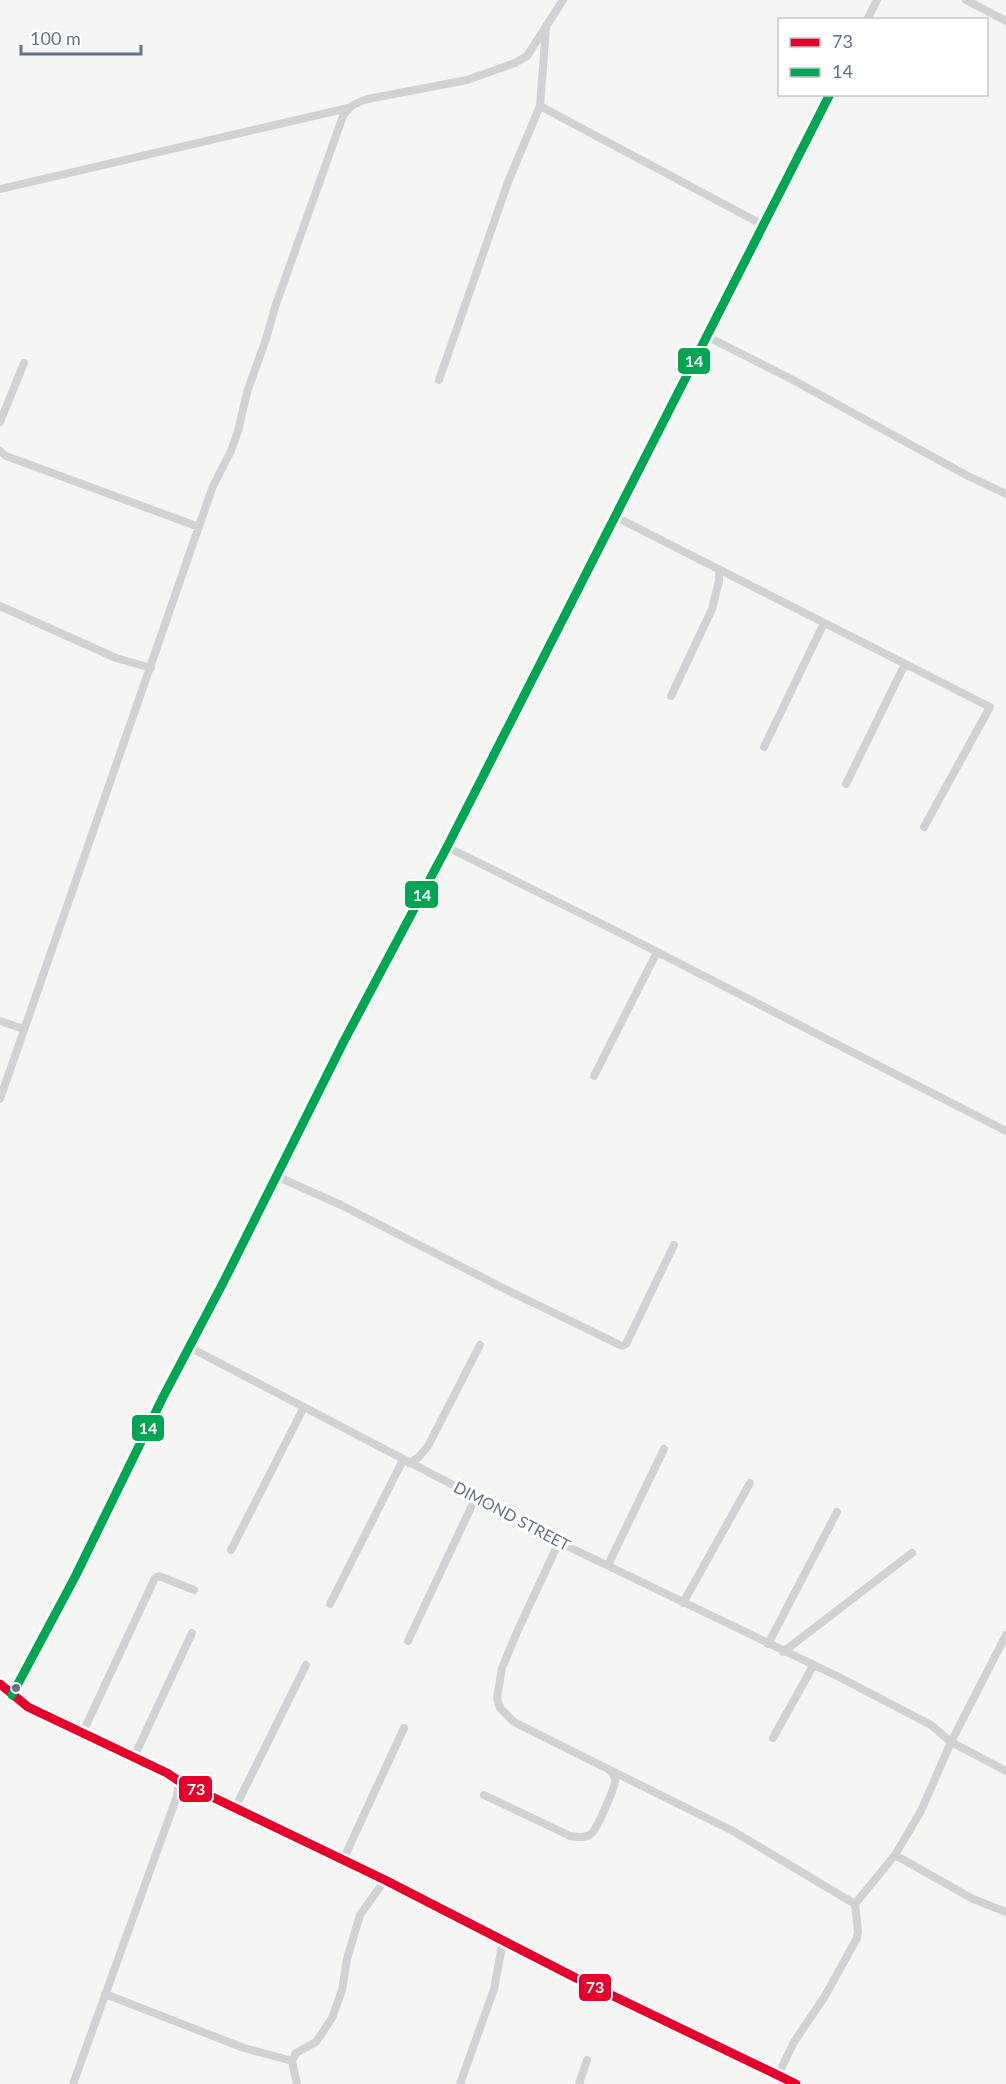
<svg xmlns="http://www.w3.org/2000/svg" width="1006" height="2084" font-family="Lato,sans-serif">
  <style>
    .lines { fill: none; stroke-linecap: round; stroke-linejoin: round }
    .street { stroke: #d1d2d3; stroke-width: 8 }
    .bus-1-casing { stroke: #fff; stroke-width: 14 }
    .bus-2-casing { stroke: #fff; stroke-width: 14 }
    .bus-1 { stroke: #e4002b; stroke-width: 9 }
    .bus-2 { stroke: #00a651; stroke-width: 9 }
    .bus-dot { fill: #637287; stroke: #fff; stroke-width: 2 }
    .labels { text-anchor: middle; stroke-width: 6; stroke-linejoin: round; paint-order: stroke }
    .street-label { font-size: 16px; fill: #637287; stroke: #fff }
    .line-badge { stroke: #fff; stroke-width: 2 }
    .badge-label { font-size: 16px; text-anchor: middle; font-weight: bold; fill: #fff }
  </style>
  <rect width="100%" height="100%" fill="#f5f6f4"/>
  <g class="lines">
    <!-- street -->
    <path class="street" d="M966 0 1006 21
      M867 20 877 0
      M540 106 765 226
      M0 189 348 108
      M708 337 793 380 966 475 1006 494
      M439 380 508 182 540 106 546 28
      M0 422 24 363
      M0 451 6 456 199 527
      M616 517 990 707 924 827
      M0 606 116 658 151 668
      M671 696 712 609 719 581V570
      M764 747 824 623
      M846 784 905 664
      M447 847 628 937 1006 1131
      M0 1021 24 1029
      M594 1076 657 952
      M0 1099 213 486 231 451 238 431 247 392 266 339 275 307 343 116C350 105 356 103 368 99L467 80 515 63 527 56 563 0
      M276 1176 341 1205 507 1290 622 1346 626 1344 674 1245
      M189 1347 476 1497 521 1524 839 1677 931 1725 951 1742 1006 1771
      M409 1463 418 1458 428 1446 480 1345
      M231 1550 304 1407
      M608 1565 664 1449
      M683 1603 750 1483
      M330 1604 403 1460
      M408 1641 476 1497
      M768 1644 837 1512
      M783 1652 912 1553
      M0 1684 28 1707 167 1773 179 1781 385 1880 576 1978 796 2084
      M12 1695 75 1577 163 1397 224 1281 344 1041 447 847 830 94
      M83 1732 155 1578 159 1576 194 1590
      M773 1738 813 1666
      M134 1757 192 1633
      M608 1769 731 1830 855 1904 895 1855 921 1811 951 1742 1006 1635
      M484 1795 570 1836C577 1837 586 1839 592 1833 597 1828 616 1786 615 1780 615 1775 612 1772 608 1769L514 1722 500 1708 497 1698 502 1668 517 1632 559 1542
      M235 1808 306 1665
      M895 1855 973 1899 1006 1912
      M343 1860 404 1728
      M105 1994 244 2048 292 2061
      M778 2075 794 2042 825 1996 857 1938 858 1931 855 1904
      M73 2084 177 1796 179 1781
      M297 2084 292 2061 296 2053 316 2042 332 2018 342 1990 347 1959 360 1915 385 1880
      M460 2084 494 1989 503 1941
      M579 2084 587 2060"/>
    <!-- bus-1 casing -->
    <g class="bus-1-casing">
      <path id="bus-1" d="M0 1684 28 1707 167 1773 179 1781 385 1880 576 1978 796 2084"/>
    </g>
    <!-- bus-2 casing -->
    <g class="bus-2-casing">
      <path id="bus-2" d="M12 1695 75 1577 163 1397 224 1281 344 1041 447 847 830 94"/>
    </g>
    <!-- bus-1 -->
    <use href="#bus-1" class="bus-1"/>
    <!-- bus-2 -->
    <use href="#bus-2" class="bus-2"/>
  </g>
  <!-- markers -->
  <circle class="bus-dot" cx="16" cy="1688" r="5"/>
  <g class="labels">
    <!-- street labels -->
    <g class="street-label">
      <text transform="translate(512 1516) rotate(28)" y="6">DIMOND STREET</text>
    </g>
  </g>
  <g class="line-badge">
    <rect x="677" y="347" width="34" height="28" rx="6" fill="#00a651"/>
    <rect x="404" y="880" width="35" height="29" rx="6" fill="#00a651"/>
    <rect x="131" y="1414" width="34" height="28" rx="6" fill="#00a651"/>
    <rect x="178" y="1775" width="35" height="28" rx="6" fill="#e4002b"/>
    <rect x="578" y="1973" width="34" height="29" rx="6" fill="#e4002b"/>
  </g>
  <g class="badge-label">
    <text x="694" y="367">14</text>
    <text x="422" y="901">14</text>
    <text x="148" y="1434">14</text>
    <text x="196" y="1795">73</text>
    <text x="595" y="1993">73</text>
  </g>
  <!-- legend -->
  <rect x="778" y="18" width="210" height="78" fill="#ffffff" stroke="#c1c7cf" stroke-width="1.5"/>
  <rect x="790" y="38" width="30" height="9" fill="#e4002b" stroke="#c1c7cf" stroke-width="1.5"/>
  <text x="832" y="48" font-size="18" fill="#637287">73</text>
  <rect x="790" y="68" width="30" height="9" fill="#00a651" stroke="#c1c7cf" stroke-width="1.5"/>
  <text x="832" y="78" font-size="18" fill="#637287">14</text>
  <!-- scale -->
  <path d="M21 45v9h120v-9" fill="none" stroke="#637287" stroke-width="3"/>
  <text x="30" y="45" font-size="18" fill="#637287" stroke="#ffffff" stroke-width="4.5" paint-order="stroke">100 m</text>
</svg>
